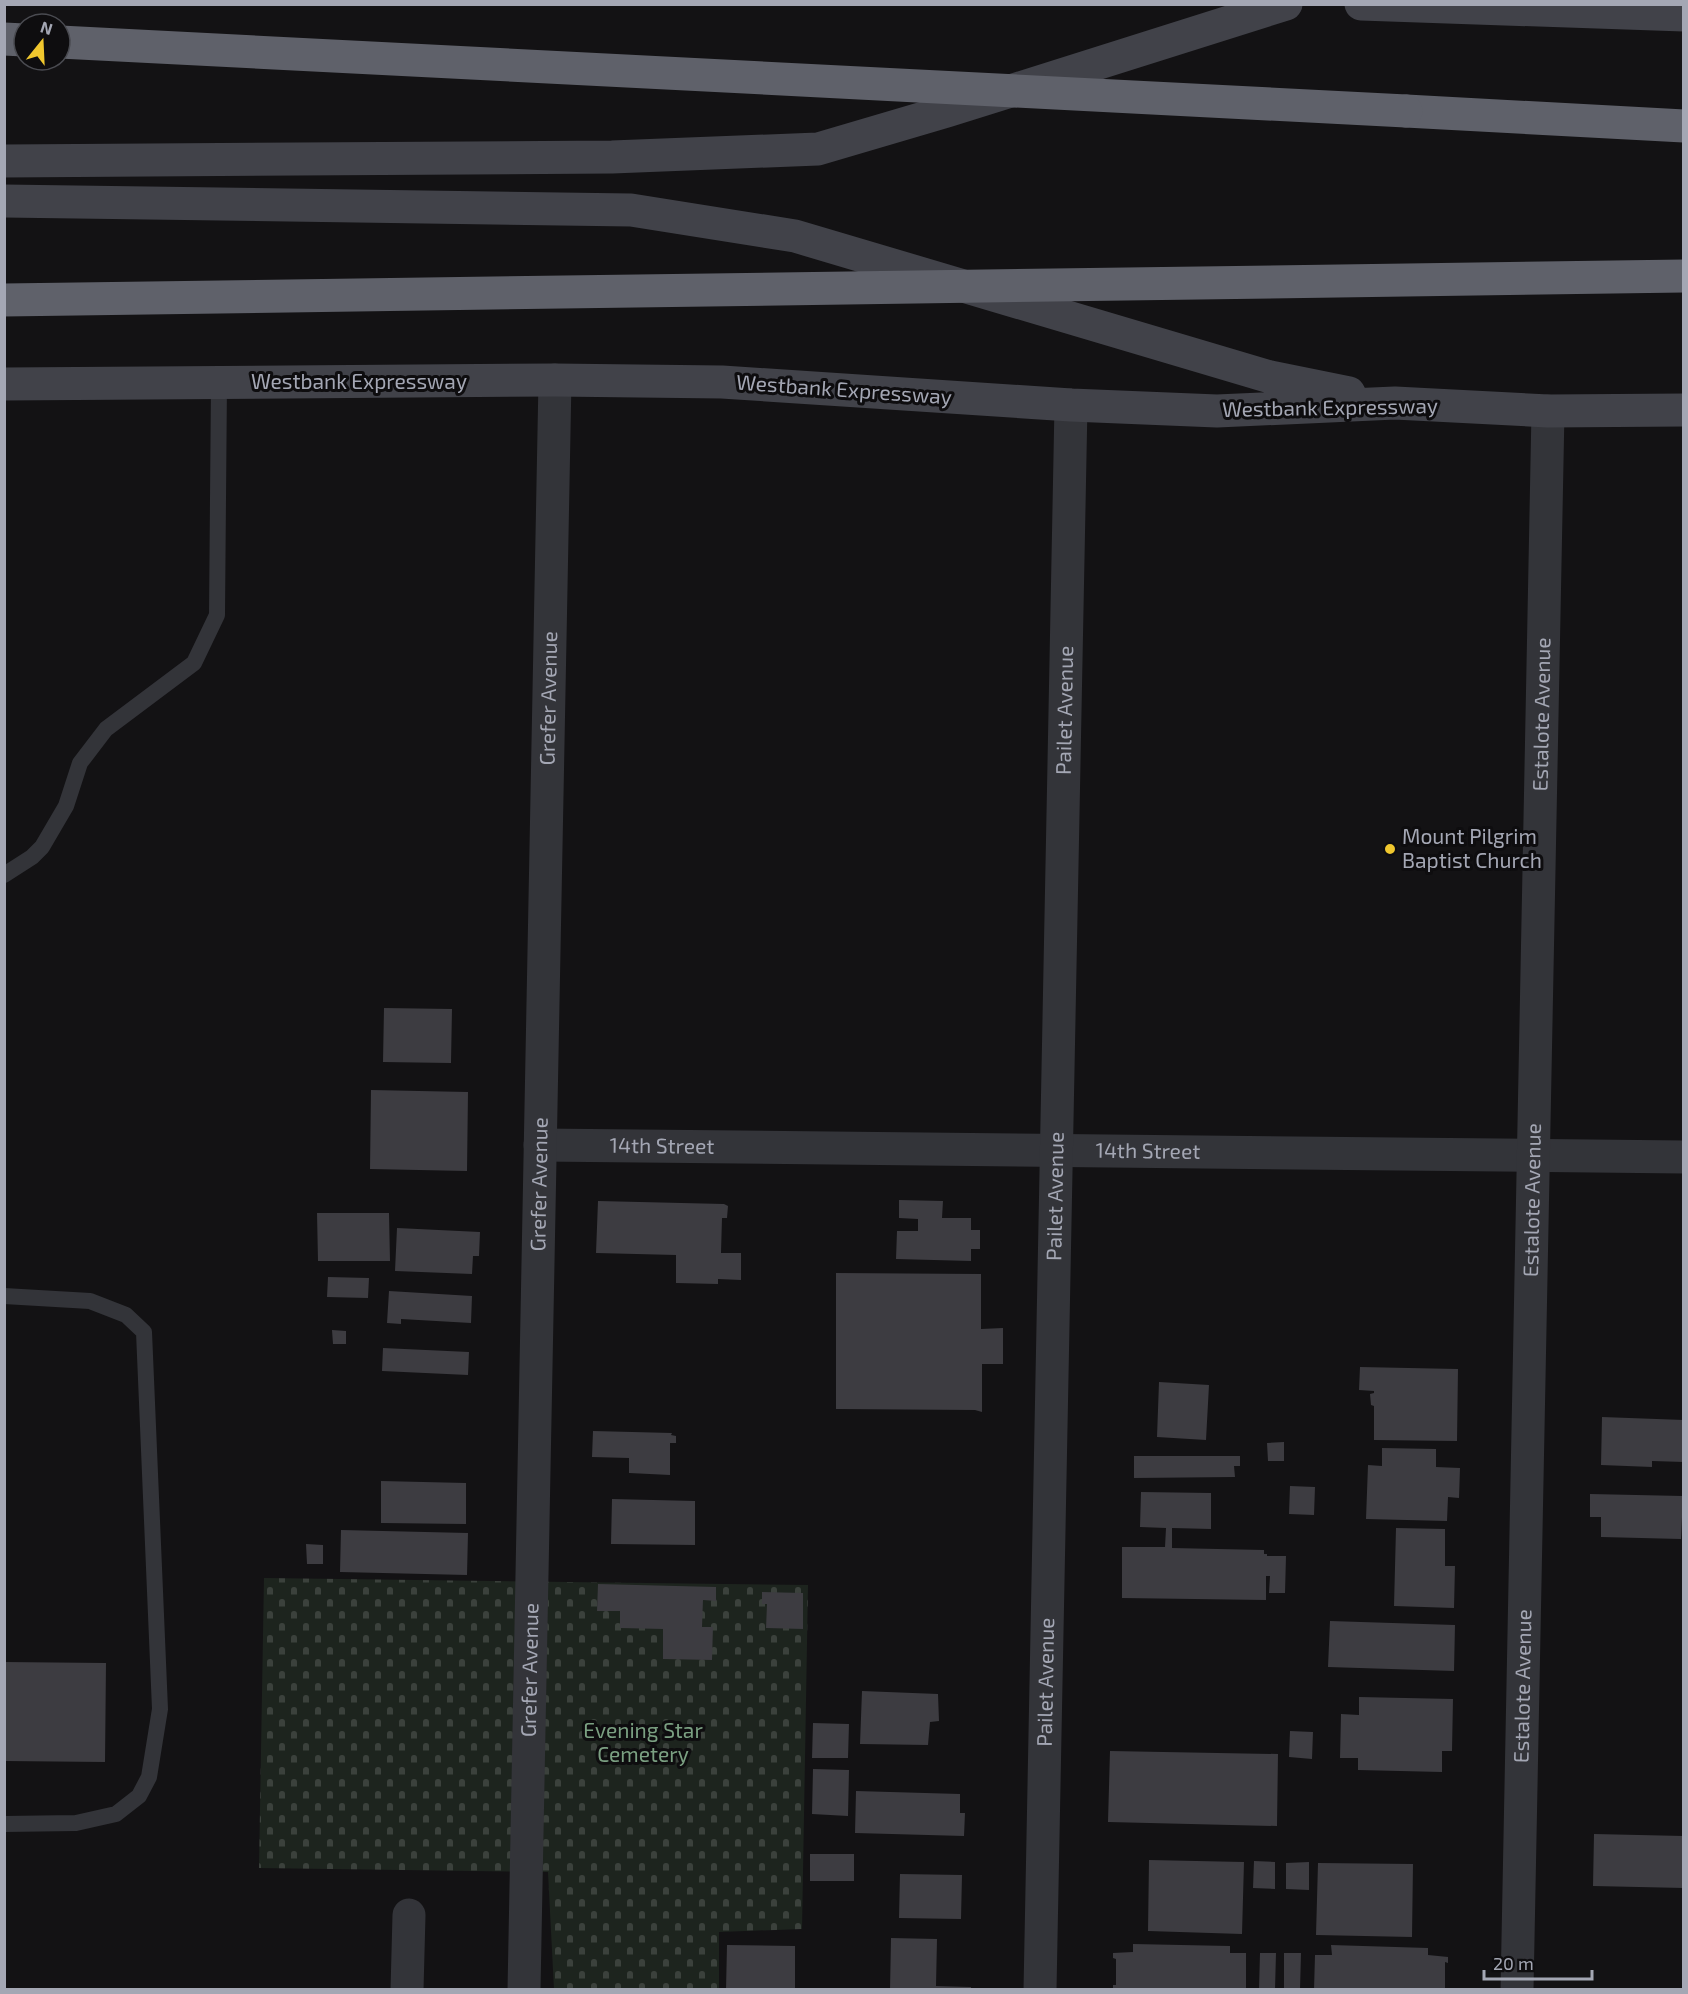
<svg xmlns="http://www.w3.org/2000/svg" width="1688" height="1994" font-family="'Exo 2',sans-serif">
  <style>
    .cemetery { fill: url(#cemetery-stones) }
    .building { fill: #3d3c41 }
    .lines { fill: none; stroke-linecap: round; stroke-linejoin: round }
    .lane { stroke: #333439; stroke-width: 16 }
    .street { stroke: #333439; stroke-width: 33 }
    .secondary { stroke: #414249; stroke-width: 33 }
    .highway { stroke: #5f616a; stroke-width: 33 }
    .highway-bridge { stroke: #5f616a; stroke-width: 33 }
    .poi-dot { fill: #f0c72e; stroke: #0e0d0f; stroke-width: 2 }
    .labels { text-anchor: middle; stroke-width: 6; stroke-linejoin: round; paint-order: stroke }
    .street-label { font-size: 21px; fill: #a4a7b4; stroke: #0e0d0f }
    .poi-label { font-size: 21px; fill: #a4a7b4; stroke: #0e0d0f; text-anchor: start }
    .park-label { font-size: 21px; fill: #7ba082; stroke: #0e0d0f }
  </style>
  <defs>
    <pattern id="cemetery-stones" width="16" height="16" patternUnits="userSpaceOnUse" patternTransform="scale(1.5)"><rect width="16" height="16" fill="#1d241e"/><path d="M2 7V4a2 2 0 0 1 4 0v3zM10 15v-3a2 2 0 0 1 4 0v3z" fill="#3b413c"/></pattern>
  </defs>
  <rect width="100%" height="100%" fill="#131214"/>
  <!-- cemetery -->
  <path class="cemetery" d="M264 1578 808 1585 802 1929 719 1932V1989H554L548 1872 259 1868Z"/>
  <!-- building -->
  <path class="building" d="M384 1008 452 1009 451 1063 383 1062Z
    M371 1090 468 1092 467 1171 370 1169Z
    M899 1200 943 1201 942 1218H971V1230H980V1249H971V1261L896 1259 897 1231H918V1219L899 1218Z
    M598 1201 724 1204 728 1206 727 1218H722L721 1253H741V1280L718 1279V1284L676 1283V1255L596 1253Z
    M317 1213H389L390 1261H318Z
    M397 1228 480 1232 479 1256H473L472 1274 395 1271Z
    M836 1273 981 1274V1329L1003 1328V1364H982V1412L975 1410 836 1409Z
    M328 1277 369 1278 368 1298 327 1297Z
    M389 1291 472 1296 471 1323 401 1319V1324L387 1323Z
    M332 1330 346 1331V1344H333Z
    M383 1348 469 1352 468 1375 382 1371Z
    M1360 1367 1458 1369 1457 1441 1374 1440V1406L1371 1405 1370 1394 1374 1393V1391L1359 1390Z
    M1159 1382 1209 1385 1206 1440 1157 1437Z
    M1602 1417 1684 1420V1462L1652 1461V1467L1601 1465Z
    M593 1431 672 1433 671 1435 676 1436V1443H670V1475L629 1473V1458L592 1457Z
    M1284 1442V1461H1268L1267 1443Z
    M1382 1448 1436 1449V1467L1460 1468 1459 1498 1448 1497 1447 1521 1366 1519 1368 1465 1382 1466Z
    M1134 1456H1240V1466H1234L1235 1477 1134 1478Z
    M381 1481 466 1483V1524L381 1523Z
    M1290 1486 1315 1487 1314 1515 1289 1514Z
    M1141 1492 1211 1493V1529L1172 1528V1548L1264 1550V1554H1267V1556H1286L1285 1593H1269L1270 1576H1266V1600L1122 1598V1547H1165L1166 1528 1140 1527Z
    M1590 1494 1683 1496 1681 1539 1601 1537V1517H1590Z
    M612 1499 695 1501V1545L611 1544Z
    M1396 1528 1445 1529V1566H1455L1454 1608 1394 1606Z
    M341 1530 468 1533 467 1575 340 1572Z
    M306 1544 323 1545V1564H307Z
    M598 1584 716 1587V1601L703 1600 702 1627H713L712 1660 663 1659V1629L620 1628V1611H597Z
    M762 1592 803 1593V1629L766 1628 767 1604H762Z
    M1330 1621 1455 1625 1454 1671 1328 1667Z
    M4 1662 106 1663 105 1762 4 1761Z
    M862 1691 938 1694 939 1721 930 1722 928 1745 860 1744Z
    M1359 1697 1453 1699 1452 1751H1442V1772L1358 1770V1758H1340L1341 1714 1359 1715Z
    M813 1723 849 1724 848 1758H812Z
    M1290 1731 1313 1732 1312 1759 1289 1757Z
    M1110 1751 1278 1754 1277 1826 1108 1822Z
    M813 1769 849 1770 848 1816 812 1814Z
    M856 1791 960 1794V1813H965L964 1836 855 1833Z
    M1594 1834 1684 1836V1888L1593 1886Z
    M810 1854H854V1881H810Z
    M1149 1860 1244 1862 1242 1934 1148 1931Z
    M1254 1861 1275 1862V1889L1253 1888Z
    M1309 1862V1890L1286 1889V1863Z
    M1318 1863 1413 1864 1412 1937 1316 1935Z
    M900 1874 962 1875 961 1919 899 1918Z
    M891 1938 937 1939 936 1986 971 1987V1990H890Z
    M1133 1944 1230 1946V1953H1246V1990H1113V1985H1116V1959L1113 1958V1953L1133 1952Z
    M727 1945 795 1946V1990H726Z
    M1331 1945 1428 1948V1955L1448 1957V1963L1445 1962V1990H1314L1315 1955H1332Z
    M1260 1953H1276L1275 1990H1259Z
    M1284 1953H1301L1300 1990H1284Z"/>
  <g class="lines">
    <!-- lane -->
    <path class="lane" d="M4 875 32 857 42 847 66 806 80 763 106 729 194 663 217 615 219 383
      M4 1296 90 1301 126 1315 144 1332 160 1709 149 1777 139 1796 116 1814 76 1823 4 1824"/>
    <!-- street -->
    <g class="street">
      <path id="s1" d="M540 1145 1684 1157"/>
      <path d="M407 1990 409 1915"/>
      <path id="s2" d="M524 1990 555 380"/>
      <path id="s3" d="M1040 1990 1071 405"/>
      <path id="s4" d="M1517 1990 1548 411"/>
    </g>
    <!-- secondary -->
    <path class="secondary" d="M1361 4 1684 15
      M4 161 612 157 818 149 947 111 1286 4
      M4 201 631 210 795 236 1270 377 1349 393
      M4 384 555 380 722 382 1071 405 1217 411 1395 403 1548 411 1684 410"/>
    <!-- highway -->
    <path class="highway" d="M4 39 24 40
      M1406 111 1684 126"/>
    <!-- highway-bridge -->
    <path class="highway-bridge" d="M60 42 1406 111
      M4 300 1684 276"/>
  </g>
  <!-- markers -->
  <circle class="poi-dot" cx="1390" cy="849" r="6"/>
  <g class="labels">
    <!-- street labels -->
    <g class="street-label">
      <text x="359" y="389">Westbank Expressway</text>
      <text transform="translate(844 390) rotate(4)" y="7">Westbank Expressway</text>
      <text transform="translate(1330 408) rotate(-1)" y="7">Westbank Expressway</text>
      <text dy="7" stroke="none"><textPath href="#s2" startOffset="1292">Grefer Avenue</textPath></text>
      <text dy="7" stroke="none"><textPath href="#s3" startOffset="1280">Pailet Avenue</textPath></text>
      <text dy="7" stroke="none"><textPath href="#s4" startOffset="1276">Estalote Avenue</textPath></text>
      <text dy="7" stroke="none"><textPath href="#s1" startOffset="122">14th Street</textPath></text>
      <text dy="7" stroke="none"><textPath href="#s1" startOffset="608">14th Street</textPath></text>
      <text dy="7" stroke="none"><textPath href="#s2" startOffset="806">Grefer Avenue</textPath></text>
      <text dy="7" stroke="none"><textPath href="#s3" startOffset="794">Pailet Avenue</textPath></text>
      <text dy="7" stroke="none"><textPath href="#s4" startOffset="790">Estalote Avenue</textPath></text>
      <text dy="7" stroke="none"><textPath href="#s2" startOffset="320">Grefer Avenue</textPath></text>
      <text dy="7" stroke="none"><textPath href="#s3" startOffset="308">Pailet Avenue</textPath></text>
      <text dy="7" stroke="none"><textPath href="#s4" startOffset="304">Estalote Avenue</textPath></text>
    </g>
    <!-- poi labels -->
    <g class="poi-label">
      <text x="1402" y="844">Mount Pilgrim<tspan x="1402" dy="24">Baptist Church</tspan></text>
    </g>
    <!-- park labels -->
    <g class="park-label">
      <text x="643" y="1738">Evening Star<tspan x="643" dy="24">Cemetery</tspan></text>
    </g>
  </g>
  <!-- border -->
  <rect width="1688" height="1994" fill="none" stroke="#a4a7b4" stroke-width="12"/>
  <!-- north arrow -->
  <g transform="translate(42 42) rotate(18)"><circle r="28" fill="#0e0d0f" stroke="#4a4b51" stroke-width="1.5"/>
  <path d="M0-4.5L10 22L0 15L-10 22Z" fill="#f0c72e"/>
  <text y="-9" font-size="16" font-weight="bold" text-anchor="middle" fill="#a4a7b4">N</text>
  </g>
  <!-- scale -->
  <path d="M1484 1970v9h108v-9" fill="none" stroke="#a4a7b4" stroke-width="3"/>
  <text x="1493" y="1970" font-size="18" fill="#a4a7b4" stroke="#0e0d0f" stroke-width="4.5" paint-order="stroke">20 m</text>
</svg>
